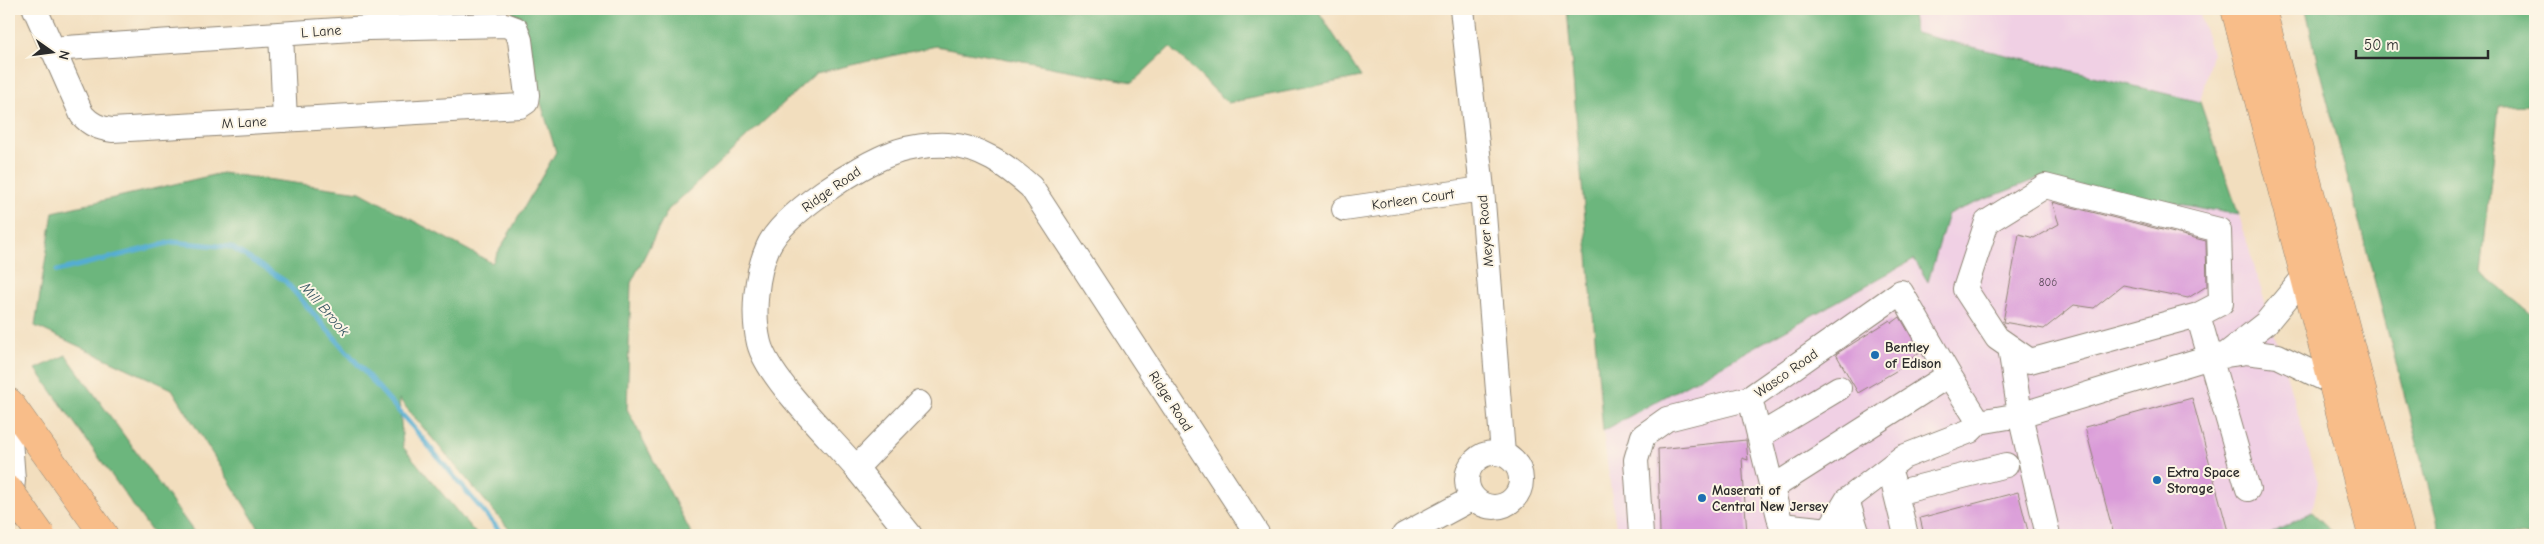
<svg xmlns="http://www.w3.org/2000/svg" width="2544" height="544" font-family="'Comic Neue',sans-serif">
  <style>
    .built { fill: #f0d0e4 }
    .forest { fill: #6cb67d; stroke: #4c7054 }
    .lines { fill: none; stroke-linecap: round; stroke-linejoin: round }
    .stream { stroke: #55add2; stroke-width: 5 }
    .building { fill: #da9bd9 }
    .minor-casing { stroke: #8e8474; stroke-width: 26 }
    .highway-casing { stroke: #8e8474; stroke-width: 29 }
    .minor { stroke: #fff; stroke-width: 24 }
    .highway { stroke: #f8bd89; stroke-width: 28 }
    .highway-bridge-casing { stroke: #8e8474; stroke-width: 29; stroke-linecap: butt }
    .highway-bridge { stroke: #f8bd89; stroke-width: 28 }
    .poi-dot { fill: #1f6fb2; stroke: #fcf5e5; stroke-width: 2 }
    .labels { text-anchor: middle; stroke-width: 4; stroke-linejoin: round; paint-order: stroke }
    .number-label { font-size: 11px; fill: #574756 }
    .street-label { font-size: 14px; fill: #2b2b2b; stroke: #fcf5e5 }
    .poi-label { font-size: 14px; font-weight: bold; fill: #2b2b2b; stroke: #fcf5e5; text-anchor: start }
    .water-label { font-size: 15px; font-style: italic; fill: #3a5865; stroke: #fcf5e5 }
  </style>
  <rect width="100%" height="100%" fill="#fcf5e5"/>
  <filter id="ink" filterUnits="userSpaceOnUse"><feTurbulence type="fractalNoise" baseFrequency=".02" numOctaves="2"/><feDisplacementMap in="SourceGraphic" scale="10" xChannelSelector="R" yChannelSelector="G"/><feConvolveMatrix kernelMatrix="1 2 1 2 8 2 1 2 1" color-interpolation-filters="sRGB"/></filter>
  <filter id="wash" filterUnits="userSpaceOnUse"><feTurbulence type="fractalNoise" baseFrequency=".0096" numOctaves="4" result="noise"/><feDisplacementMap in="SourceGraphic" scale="20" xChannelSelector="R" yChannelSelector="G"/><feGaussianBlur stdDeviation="1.12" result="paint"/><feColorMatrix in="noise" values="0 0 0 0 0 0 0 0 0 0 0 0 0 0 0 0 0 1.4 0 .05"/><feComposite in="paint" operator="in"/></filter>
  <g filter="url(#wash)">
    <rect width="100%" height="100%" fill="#f2debe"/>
    <!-- built -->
    <path class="built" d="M1911 9H2198L2212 53 2200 102 1915 33Z
      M2039 178 2239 215 2318 482 2312 512 2269 535H1617L1603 431 1915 259 1928 282 1948 214Z"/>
    <!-- forest -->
    <path class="forest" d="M512 9H1317L1361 77 1228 103 1170 47 1133 82 936 46 816 73 668 210 631 283 627 409 692 535H514L399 399 403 447 477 535H263L172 389 35 326 53 212 222 173 360 192 492 263 556 152Z
      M1567 9H1911L1915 33 2200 102 2239 215 2039 178 1948 214 1928 282 1914 259 1603 431Z
      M2306 9H2535V105L2499 106 2481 273 2535 317V535H2441L2317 61Z
      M66 355 196 535H154L36 369Z
      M2312 512 2336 535H2269Z"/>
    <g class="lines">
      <!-- stream -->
      <path class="stream" d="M57 271 172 242 231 247 285 281 411 425 503 535"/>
    </g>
    <g id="blocks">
      <!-- building -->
      <path class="building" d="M2052 202 2206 241 2207 286 2188 298 2123 285 2094 308 2074 305 2044 329 2003 322 2019 234 2034 238 2059 224Z
        M1900 317 1920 352 1910 358 1913 361 1858 393 1836 354 1890 320 1892 323Z
        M2192 398 2229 535H2114L2085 427Z
        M1746 440 1748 460 1742 458 1747 535H1660L1658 449Z
        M2018 492 2029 535H1924L1920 518Z"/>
    </g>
  </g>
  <g filter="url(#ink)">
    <use href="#blocks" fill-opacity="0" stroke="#8e8474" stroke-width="1"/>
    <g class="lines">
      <!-- minor casing -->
      <g class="minor-casing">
        <path id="minor" d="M35 9 82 115C91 125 99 128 112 130L520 106 526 102 527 95 520 40 516 29 505 25 368 28 51 49
          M1462 9 1482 189 1503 454
          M281 34 285 120
          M2045 186 2219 230 2221 303 2198 315 2030 361 1997 338 1965 289 1987 222Z
          M1344 209 1482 189
          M2198 315 2248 489
          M2010 347 2020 415 2048 535
          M2224 356 2266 323 2304 277
          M1979 422 1949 375 1901 292 1750 398 1781 525 1829 530 1847 500 1903 457 1970 431 1979 422 2020 415 2210 357 2246 352 2278 356 2331 382
          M9 426 13 480 9 517
          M1759 436 1839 388
          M1467 480a27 27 0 1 1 54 0a27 27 0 1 1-54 0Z
          M856 468 919 403
          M1892 478 1906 535
          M1772 488 1949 375
          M1896 493 2006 465
          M1847 500 1858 535
          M910 535C892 513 874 490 856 468 830 437 768 379 759 343 752 314 756 274 768 247 783 214 859 165 893 153 908 147 932 144 948 145 981 147 1007 166 1031 187L1258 535
          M1404 535 1473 498
          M1641 535 1636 460 1643 436 1667 419 1750 398"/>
      </g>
      <!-- highway casing -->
      <g class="highway-casing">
        <path id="highway" d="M2235 9 2372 535
          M2262 9 2400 535
          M9 402 104 535"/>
      </g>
      <!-- minor -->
      <use href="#minor" class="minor"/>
      <!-- highway -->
      <use href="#highway" class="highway"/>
      <!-- highway-bridge casing -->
      <g class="highway-bridge-casing">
        <path id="highway-bridge" d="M9 490 41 535"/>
      </g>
      <!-- highway-bridge -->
      <use href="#highway-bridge" class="highway-bridge"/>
    </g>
  </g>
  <!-- markers -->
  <g class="poi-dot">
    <circle cx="1875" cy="355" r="5"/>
    <circle cx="2157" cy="480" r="5"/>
    <circle cx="1702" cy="498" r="5"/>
  </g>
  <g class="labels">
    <!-- number labels -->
    <g class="number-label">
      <text x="2048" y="286">806</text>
    </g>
    <!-- street labels -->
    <g class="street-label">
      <text transform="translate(321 31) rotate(-4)" y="5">L Lane</text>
      <text transform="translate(244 122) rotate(-3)" y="5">M Lane</text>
      <text transform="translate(831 189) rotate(-35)" y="5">Ridge Road</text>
      <text transform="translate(1413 199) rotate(-8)" y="5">Korleen Court</text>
      <text transform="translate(1485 231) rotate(-95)" y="5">Meyer Road</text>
      <text transform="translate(1786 373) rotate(-35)" y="5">Wasco Road</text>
      <text transform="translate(1171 401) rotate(57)" y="5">Ridge Road</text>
    </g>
    <!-- poi labels -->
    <g class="poi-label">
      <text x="1885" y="352">Bentley<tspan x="1885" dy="16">of Edison</tspan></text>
      <text x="2167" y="477">Extra Space<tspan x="2167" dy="16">Storage</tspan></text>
      <text x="1712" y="495">Maserati of<tspan x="1712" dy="16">Central New Jersey</tspan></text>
    </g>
    <!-- water labels -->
    <g class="water-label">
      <text transform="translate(325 309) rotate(49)" y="5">Mill Brook</text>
    </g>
  </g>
  <!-- margin -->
  <rect width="2544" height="544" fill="none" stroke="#fcf5e5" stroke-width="30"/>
  <!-- north arrow -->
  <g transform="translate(52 52) rotate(104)" stroke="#fcf5e5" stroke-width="4" paint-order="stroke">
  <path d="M0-4L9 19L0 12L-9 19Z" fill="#2b2b2b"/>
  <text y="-8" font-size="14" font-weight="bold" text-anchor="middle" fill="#2b2b2b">N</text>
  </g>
  <!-- scale -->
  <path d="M2356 50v8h132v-8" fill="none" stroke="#2b2b2b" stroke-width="2.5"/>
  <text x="2364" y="50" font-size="15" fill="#2b2b2b" stroke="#fcf5e5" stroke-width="4" paint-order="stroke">50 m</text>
</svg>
